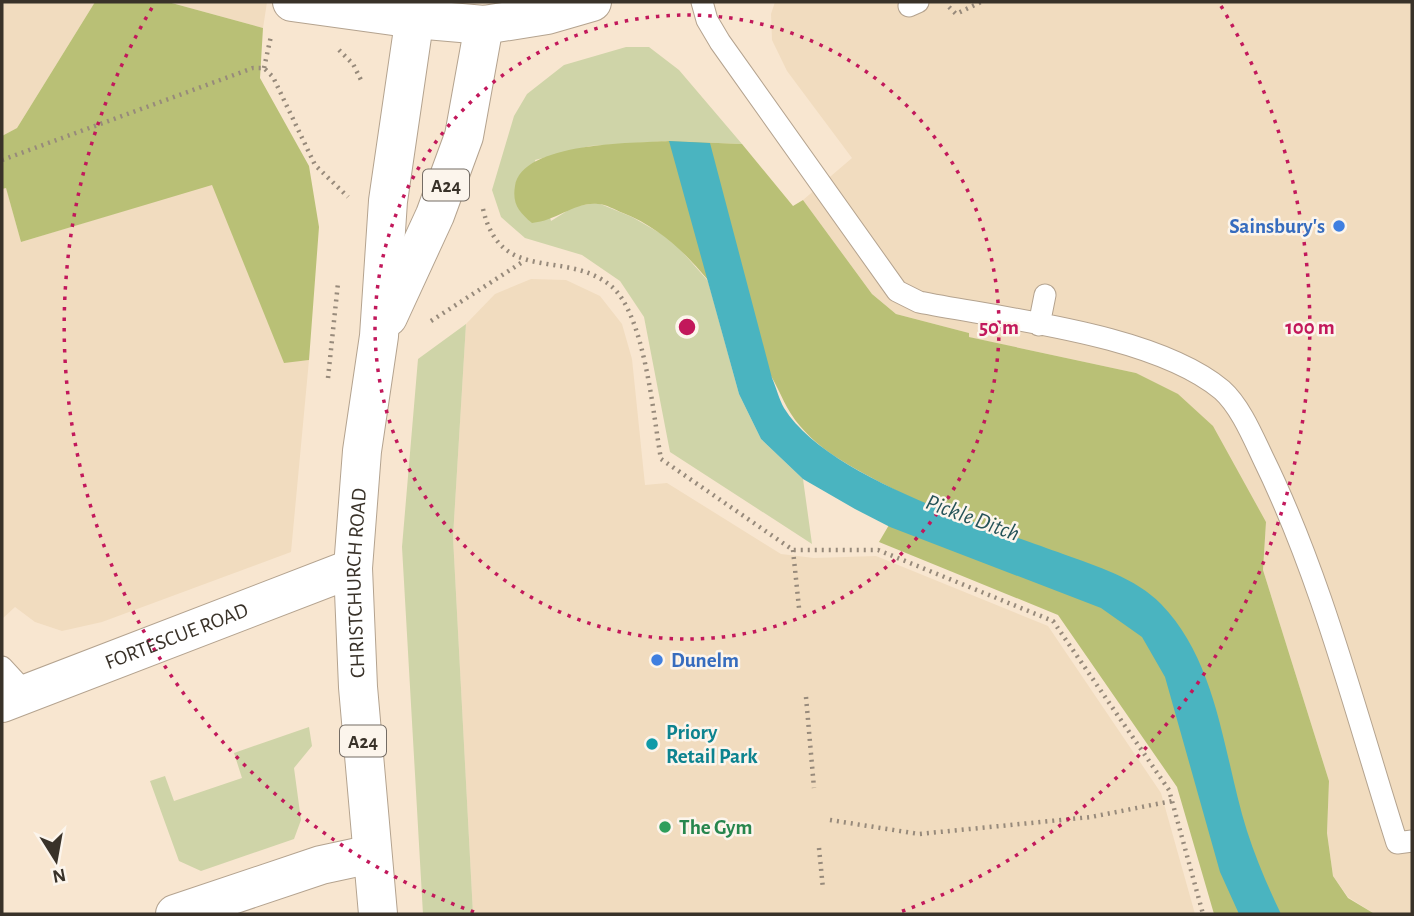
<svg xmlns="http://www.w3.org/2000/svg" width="1414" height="916" font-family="'Alegreya Sans',sans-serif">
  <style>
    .built { fill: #f1dcbf }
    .green { fill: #cfd4a8 }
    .forest { fill: #b9c076 }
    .water { fill: #4ab4c0 }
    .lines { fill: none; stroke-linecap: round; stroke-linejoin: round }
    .service-casing { stroke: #b4a38f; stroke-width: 23 }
    .minor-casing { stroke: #b4a38f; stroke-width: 40 }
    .trunk-casing { stroke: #b4a38f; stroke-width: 40 }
    .path { stroke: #978a7b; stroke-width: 4.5; stroke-dasharray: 2 5; stroke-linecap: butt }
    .service { stroke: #fff; stroke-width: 21 }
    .minor { stroke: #fff; stroke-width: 38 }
    .trunk { stroke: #fff; stroke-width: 38 }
    .ring { fill: none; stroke: #c2185b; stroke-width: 3.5; stroke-dasharray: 3.5 7 }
    .shop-dot { fill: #3f7fe0; stroke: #fcf5ec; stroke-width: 2.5 }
    .culture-dot { fill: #0f9aa8; stroke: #fcf5ec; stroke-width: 2.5 }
    .leisure-dot { fill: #2e9e5b; stroke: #fcf5ec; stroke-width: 2.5 }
    .labels { text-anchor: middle; stroke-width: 5; stroke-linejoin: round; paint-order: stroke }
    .shield { fill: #fcf5ec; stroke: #746c64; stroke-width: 2 }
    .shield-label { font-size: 19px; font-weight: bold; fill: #393229 }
    .shop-label { font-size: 21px; font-weight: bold; fill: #366cbe; stroke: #fcf5ec; text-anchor: end }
    .street-label { font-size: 21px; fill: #393229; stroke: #fcf5ec }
    .culture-label { font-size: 21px; font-weight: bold; fill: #0d838f; stroke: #fcf5ec; text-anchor: start }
    .leisure-label { font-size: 21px; font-weight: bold; fill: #27864d; stroke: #fcf5ec; text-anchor: start }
    .water-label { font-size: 23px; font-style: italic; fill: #255358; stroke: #fcf5ec }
    .centre { fill: #c2185b; stroke: #fcf5ec; stroke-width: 3.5 }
    .ring-label { font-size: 21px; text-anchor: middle; font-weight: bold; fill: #c2185b; stroke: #fcf5ec; stroke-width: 5; stroke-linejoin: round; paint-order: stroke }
  </style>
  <rect width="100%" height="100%" fill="#f8e6d0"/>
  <!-- built -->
  <path class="built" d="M2 2H95L17 128 2 136Z
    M168 2H267L263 28Z
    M775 2H1412V914L1373 913 1348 897 1333 876 1327 833 1329 781 1263 570 1266 522 1136 373 968 337 969 333 896 314 872 294 803 200 852 158 787 71 772 40 771 14Z
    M212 184 284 362 309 360 291 552 102 622 62 631 35 622 15 607 2 619V189L6 187 21 242Z
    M531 279 566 280 600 296 622 324 632 359 645 485 667 483 781 554 814 558 876 556 1048 626 1161 793 1195 914H473L453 537 466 324 495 294Z"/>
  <!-- green -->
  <path class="green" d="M626 47H649L679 70 742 144 668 141 590 146 535 160 551 221 575 206 598 203 632 217 672 240 708 281 739 394 761 439 803 479 812 544 670 452 644 317 620 281 582 255 525 238 501 217 492 190 514 116 527 94 564 65Z
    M466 324 453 537 473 914H423L402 547 418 359Z
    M309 727 312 746 294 768 301 820 294 839 201 871 179 861 150 781 165 776 174 801 242 778 234 753Z"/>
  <!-- forest -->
  <path class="forest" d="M95 2H168L263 28 260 78 309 166 319 227 309 360 284 363 212 185 21 242 6 188 2 189V136L17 128Z
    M669 141 742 144 793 206 803 200 872 294 896 314 969 333V337L1136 373 1178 394 1213 426 1266 522 1263 570 1329 781 1327 833 1333 876 1348 898 1373 913 1380 914H1214L1177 787 1058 615 879 542 906 496C870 476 827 458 800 426 786 410 781 393 771 376 734 314 692 240 623 213 615 210 606 204 598 204 574 202 557 221 532 223 519 212 512 204 515 186 522 142 633 143 669 141Z"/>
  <!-- water -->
  <path class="water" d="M669 141 710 143 772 378C776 387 779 399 784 408 827 478 987 526 1063 554 1096 566 1136 578 1161 604 1219 664 1223 755 1247 831 1256 859 1268 887 1281 914H1239L1220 872 1165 677 1142 637 1101 608 890 527 855 509 803 479 761 439 739 394Z"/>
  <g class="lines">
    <!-- service casing -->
    <g class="service-casing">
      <path id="service" d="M702 2 707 20 720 42 897 291 919 302C1004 319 1155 334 1222 390 1240 406 1253 437 1263 458 1322 578 1356 715 1397 843L1412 841
        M909 6 918 2
        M1039 325 1045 295
        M2 667 26 693"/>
    </g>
    <!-- minor casing -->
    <g class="minor-casing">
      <g id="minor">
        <path d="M292 2 415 19"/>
        <path id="s1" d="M2 703 353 568"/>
        <path d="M175 914 321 865 372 854"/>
      </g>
    </g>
    <!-- trunk casing -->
    <g class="trunk-casing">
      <g id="trunk">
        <path d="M415 19 484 25 547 15 592 2"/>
        <path d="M388 317 435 215 464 136 484 25"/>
        <path id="s2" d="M378 914 358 687 353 568 362 451 379 336 388 201 417 2"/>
      </g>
    </g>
    <!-- path -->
    <path class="path" d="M949 7 956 14 981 2
      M339 50 353 64 362 82
      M264 68 271 36
      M2 160 253 68H264L273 77 315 165 348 197
      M483 209C501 286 565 248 611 286 645 314 653 415 661 459L793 550H878L1053 621 1169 790 1203 914
      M431 321 524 261
      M328 378 338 283
      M793 550 799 608
      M806 697 814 788
      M830 820 919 834 1091 817 1172 801
      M819 848 823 889"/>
    <!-- service -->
    <use href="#service" class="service"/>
    <!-- minor -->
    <use href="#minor" class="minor"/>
    <!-- trunk -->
    <use href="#trunk" class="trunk"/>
  </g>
  <!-- distance rings -->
  <g class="ring">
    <circle cx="687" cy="327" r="312"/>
    <path d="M474 912A623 623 0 0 1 153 6M1221 6A623 623 0 0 1 900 912"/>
  </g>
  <!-- markers -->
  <g class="shop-dot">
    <circle cx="1339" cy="226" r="7"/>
    <circle cx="657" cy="660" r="7"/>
  </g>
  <circle class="culture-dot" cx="652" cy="744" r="7"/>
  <circle class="leisure-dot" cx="665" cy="827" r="7"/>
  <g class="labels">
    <!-- shield labels -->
    <g class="shield">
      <rect x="423" y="169.5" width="46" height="31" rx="5"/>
      <rect x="340" y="725.5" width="46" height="31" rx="5"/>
    </g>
    <g class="shield-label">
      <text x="446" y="192">A24</text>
      <text x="363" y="748">A24</text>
    </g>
    <!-- shop labels -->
    <g class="shop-label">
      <text x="1325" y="233">Sainsbury's</text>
      <text x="671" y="667" text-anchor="start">Dunelm</text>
    </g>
    <!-- street labels -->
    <g class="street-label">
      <text dy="7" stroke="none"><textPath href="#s2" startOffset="332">CHRISTCHURCH ROAD</textPath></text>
      <text dy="7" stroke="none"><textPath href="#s1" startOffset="187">FORTESCUE ROAD</textPath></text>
    </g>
    <!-- culture labels -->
    <g class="culture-label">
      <text x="666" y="739">Priory<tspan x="666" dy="24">Retail Park</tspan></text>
    </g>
    <!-- leisure labels -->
    <g class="leisure-label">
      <text x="679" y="834">The Gym</text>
    </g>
    <!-- water labels -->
    <g class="water-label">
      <text transform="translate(973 517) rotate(20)" y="8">Pickle Ditch</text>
    </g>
  </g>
  <circle cx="687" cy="327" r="10" class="centre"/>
  <g class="ring-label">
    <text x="999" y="334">50 m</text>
    <text x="1310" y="334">100 m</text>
  </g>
  <!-- border -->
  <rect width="1414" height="916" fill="none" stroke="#393229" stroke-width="7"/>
  <!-- north arrow -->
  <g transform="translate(56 860) rotate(169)" stroke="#fcf5ec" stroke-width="5" paint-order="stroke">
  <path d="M0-5L12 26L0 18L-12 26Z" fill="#393229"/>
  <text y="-10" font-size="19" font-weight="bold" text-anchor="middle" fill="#393229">N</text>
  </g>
</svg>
